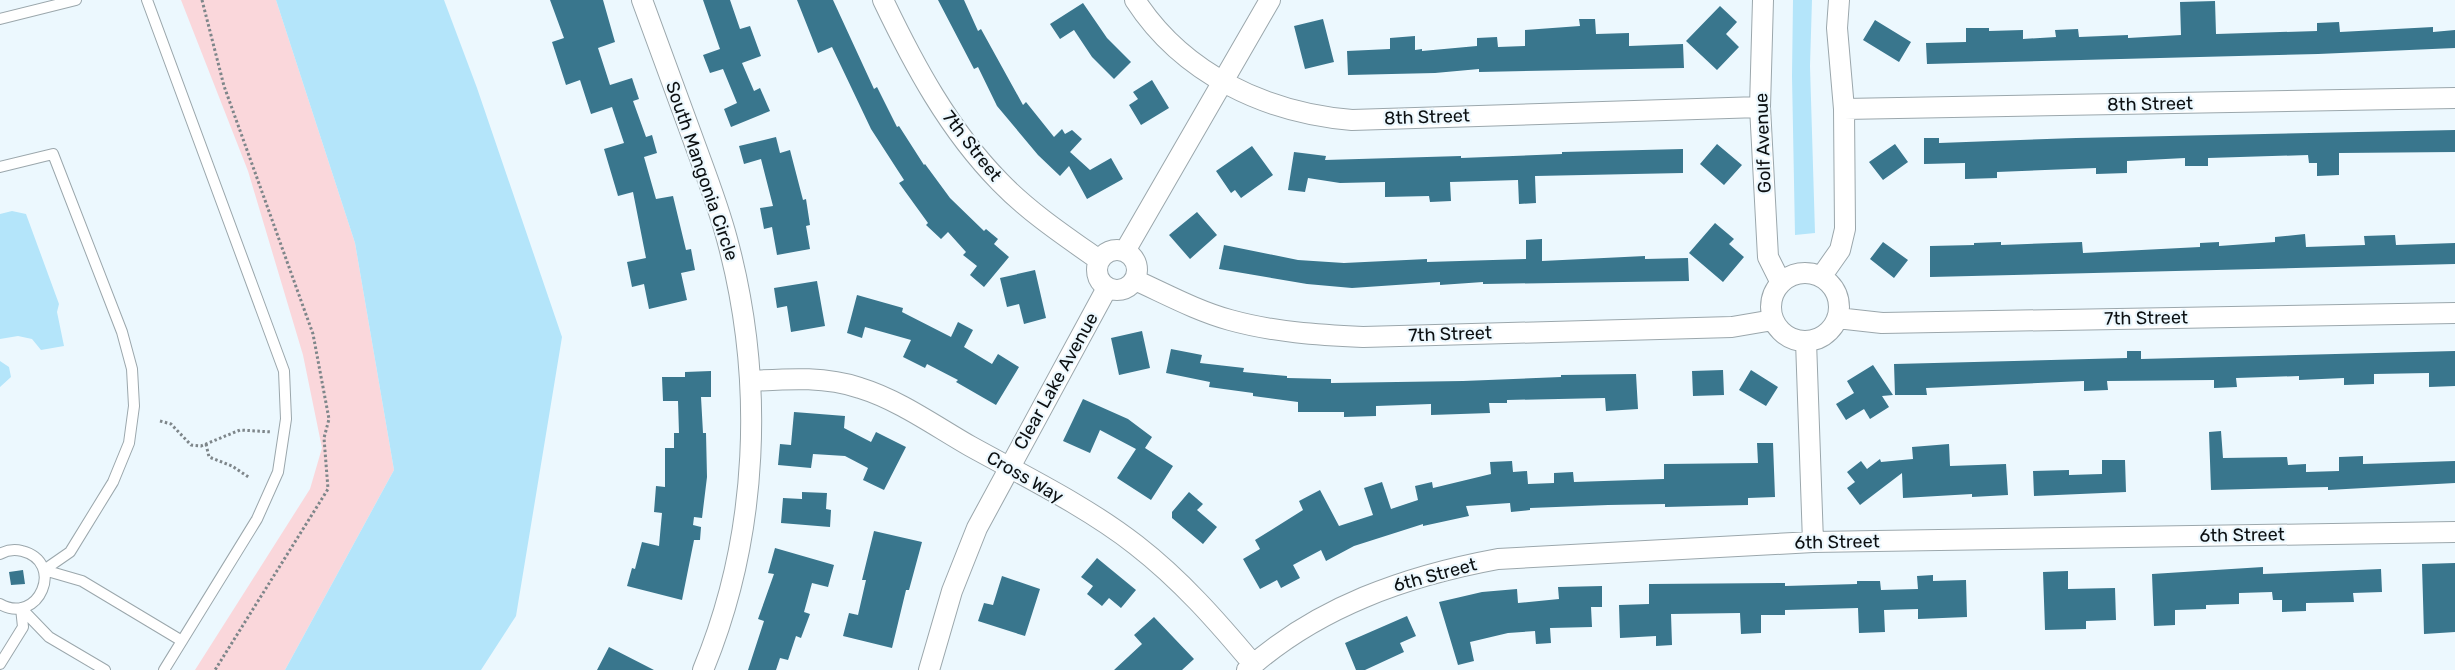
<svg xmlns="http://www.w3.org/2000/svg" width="2455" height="670" font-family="Rubik,sans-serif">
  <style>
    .green { fill: #fad7db }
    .water { fill: #b4e5fa }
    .building { fill: #39768d }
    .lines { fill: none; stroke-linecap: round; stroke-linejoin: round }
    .lane-casing { stroke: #9ba7ac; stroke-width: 12 }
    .street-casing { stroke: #9ba7ac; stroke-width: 22 }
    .path { stroke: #7e868a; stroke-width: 3; stroke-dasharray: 2.5 2.5; stroke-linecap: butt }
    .lane { stroke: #fff; stroke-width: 10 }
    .street { stroke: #fff; stroke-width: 20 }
    .labels { text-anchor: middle; stroke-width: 4.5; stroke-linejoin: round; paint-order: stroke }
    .street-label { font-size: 18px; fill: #0c1012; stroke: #ecf8fe }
  </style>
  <rect width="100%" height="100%" fill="#ecf8fe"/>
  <!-- green -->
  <path class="green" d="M181 0H276L355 243 394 470 285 670H195L310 489 322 448 303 355 248 171Z"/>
  <!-- water -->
  <path class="water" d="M276 0H444L477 88 562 337 516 616 481 670H285L394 470 355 243Z
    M1793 0H1812L1810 66 1815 233 1795 235 1792 76Z
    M12 211 26 214 59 304 57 312 64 346 41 350 32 339 18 336 0 339V214Z
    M0 361 9 367 11 377 0 387Z"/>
  <!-- building -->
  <path class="building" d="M550 0H603L615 42 598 48 610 85 632 78 639 99 633 101 646 137 652 135 657 153 644 157 656 199 673 196 686 250 691 249 695 270 681 273 687 300 649 309 644 284 632 287 627 262 646 258 633 192 618 196 604 149 624 143 612 107 591 114 580 80 566 85 552 42 564 38Z
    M703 0H730L740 29 750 26 761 56 742 63 754 91 760 88 770 111 731 127 724 109 737 103 723 69 710 73 703 55 720 49Z
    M797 0H833L874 89 877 87 897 127 899 126 924 165 925 164 950 198 984 231 986 229 998 239 994 244 1009 257 984 287 970 275 977 266 963 255 966 252 948 232 941 239 926 225 928 223 899 183 904 180 871 129 832 47 818 53Z
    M938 0H964L978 31 981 29 1023 105 1026 102 1054 137 1062 129 1065 134 1072 130 1082 139 1070 152 1090 170 1111 158 1123 179 1087 199 1069 166 1060 176 1038 155 997 106 978 67 974 69Z
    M2215 1 2216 34 2317 31V23L2339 22 2340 32 2433 27V32L2455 30V48L2318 54 1927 64 1926 43 1966 42V28H1989V31L2023 30V39L2056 37 2055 30 2078 29 2079 37 2128 35V38L2181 35 2180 2Z
    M1083 3 1107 38 1131 62 1114 79 1092 57 1074 30 1060 39 1050 24Z
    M1720 6 1737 22 1726 34 1739 47 1717 70 1686 41Z
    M1323 19 1334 62 1305 69 1294 26Z
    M1579 19H1595L1596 34 1629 33V46L1683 44 1684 68 1479 72V69L1435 73 1348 75 1347 51 1390 49V38L1415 36V50L1422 49V51L1477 46V38L1497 37 1498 47 1525 46V30L1580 26Z
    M1875 20 1911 42 1899 62 1863 40Z
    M1152 80 1169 108 1141 125 1129 105 1138 99 1133 92Z
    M2455 130V152L2339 153V175L2317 176V163H2309L2308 155 2208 158V166H2185V158L2127 161V173L2096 174V168L1997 172V178L1965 179V163L1924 164V138H1939V143L2076 138Z
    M776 137 780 153 790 150 803 200 806 199 810 225 806 226 810 249 777 255 772 227 764 229 760 208 773 206 761 159 744 164 739 146Z
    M1717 144 1742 165 1724 185 1700 164Z
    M1895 144 1908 162 1883 180 1869 162Z
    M1252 146 1273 175 1241 198 1235 190 1231 193 1216 171Z
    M1683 149V173L1535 176 1536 203 1519 204 1518 180 1450 182 1451 201 1430 202 1429 196 1385 197V182L1340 183 1308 178 1305 192 1288 190 1294 152 1326 156 1325 160 1461 156V158L1562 154V152Z
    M1197 212 1217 235 1190 259 1169 235Z
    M1715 223 1734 239 1729 244 1744 257 1723 282 1689 253Z
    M2305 234 2306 247 2365 245 2364 236 2395 235 2396 245 2455 243V264L1930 277V246L1974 245V243L2001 242V245L2082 242 2083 253 2200 247V243L2219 242V246L2275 242V237Z
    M1542 239V261L1645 256V259L1688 258 1689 281 1483 284V282L1440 285V282L1352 288 1307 284 1219 269 1224 245 1298 260 1344 263 1427 259V262L1526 259V240Z
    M1883 242 1908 260 1894 278 1870 259Z
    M1035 270 1046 318 1024 324 1019 304 1007 307 1000 278Z
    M817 281 825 326 791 332 787 306 777 308 774 288Z
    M857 295 903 308 902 312 951 337 958 322 973 330 964 347 992 364 998 354 1019 367 996 405 956 382 958 380 927 364 925 368 903 357 911 340 865 327 862 338 847 333Z
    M1142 331 1150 368 1119 375 1111 338Z
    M1171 349 1202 355 1200 363 1244 368 1243 372 1287 376V378L1331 379V383L1463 381 1561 377V375L1636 374 1638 409 1606 411 1605 398 1507 400V403H1489L1490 413 1431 415V404L1376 406V416L1344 417V412H1298V402L1253 396V393L1209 387 1210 382 1166 373Z
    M2127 351H2141V359L2455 351V386L2429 387V373L2374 374V384L2344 385V378L2299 380V376L2236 378 2237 387 2214 388V380L2107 381 2108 390 2084 391V381L1926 388 1927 395H1895L1894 364 2127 358Z
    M1873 365 1893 395 1882 396 1889 407 1870 419 1864 409 1846 420 1836 404 1854 393 1847 381Z
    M1723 370 1724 395 1693 396 1692 371Z
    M1751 370 1778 387 1766 406 1739 390Z
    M711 371V397H701L703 433H706L707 477 702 518 694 517 693 525 701 527 700 540H694L682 600 627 586 632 568 635 569 642 542 659 546 662 513 654 512 656 486 665 487V448H674V433H679L678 401H663L662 377H685V372Z
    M1083 399 1128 419 1152 437 1145 448 1173 466 1151 500 1117 478 1136 449 1100 430 1090 453 1063 441Z
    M794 412 845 416 844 428 871 442 876 432 906 447 884 490 863 480 868 468 845 456 813 454 811 468 778 465 780 444 791 445Z
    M2221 431 2223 458 2287 457 2288 465 2306 464V472L2339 471V457L2363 456V464L2455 461V483L2328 490V487L2211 490 2209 432Z
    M1757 443H1773L1775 497 1748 498V505L1665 507V504L1608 505 1530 508V510L1511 512 1510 503 1466 506 1469 516 1423 526V524L1354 546 1326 561 1321 550 1293 565 1300 578 1281 588 1277 580 1260 589 1243 559 1260 549 1255 540 1303 510 1299 501 1320 490 1339 526 1373 515 1364 488 1382 482 1391 509 1418 500 1415 486 1432 482 1433 488 1491 474 1490 462 1512 461 1513 472 1527 471 1528 484 1554 483V473L1573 472 1574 482 1664 479V464L1758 463Z
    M1949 444 1950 466 2006 464 2008 495 1972 497V494L1903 498 1902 473 1860 505 1847 488 1855 482 1847 472 1861 461 1867 469 1880 459 1881 462 1913 459 1912 447Z
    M2102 460H2125L2126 492 2034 496 2033 471 2069 470V475L2102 474Z
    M802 492 827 493 826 509 831 510 830 527 781 523 783 498 802 499Z
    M1189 492 1203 504 1197 510 1217 527 1203 544 1172 518V512Z
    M874 531 922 542 909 590H906L892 648 843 636 849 613 858 615 866 580H862Z
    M775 548 834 565 828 587 812 583 804 612 810 614 801 638 796 636 788 660 780 658 776 670H748L764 621 758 619 774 574 768 573Z
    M1097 558 1136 590 1121 608 1109 598 1102 606 1087 594 1093 586 1081 577Z
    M2455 563V632L2424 634 2422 564Z
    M2263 567V574L2381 569 2382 592 2353 593 2354 602 2306 603V611L2282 612V600H2273L2272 592 2239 593V604L2206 605V609L2175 610V625L2154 626 2152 574Z
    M23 570 25 584 11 585 9 572Z
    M2068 571V589L2115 588 2116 620 2086 621V629L2045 630 2043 572Z
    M1933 575V581L1966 580 1967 617 1918 619V609L1884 610 1885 632 1859 633 1858 608 1785 610V615H1761V633L1741 634 1740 613 1671 614 1672 645 1656 646V636L1620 638 1619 605 1649 604V584L1785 583V586L1857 584V581H1880L1881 590 1918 589 1917 576Z
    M1002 576 1040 589 1025 636 978 621 984 603 993 605Z
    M1602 586V607H1591L1592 627 1550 628 1551 643 1536 644 1535 631 1508 633 1470 642 1474 661 1458 665 1439 602 1482 592 1517 589 1518 603 1559 599 1558 587Z
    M1407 616 1416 636 1400 643 1404 652 1365 670H1356L1345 643Z
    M1154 617 1194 659 1182 670H1114L1142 644 1134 635Z
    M609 647 654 670H597Z"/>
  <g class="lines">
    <!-- lane casing -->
    <g class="lane-casing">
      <path id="lane" d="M147 0 284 371 286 419 278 472 257 519 164 670
        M0 19 76 0
        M0 167 53 154 122 332 132 369 134 406 129 443 113 482 70 552 44 570 82 581 182 641
        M0 554C7 550 15 549 22 551 66 562 39 626 0 604
        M0 664 23 627 21 608 49 637 105 670"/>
    </g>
    <!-- street casing -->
    <g class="street-casing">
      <path id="street" d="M642 0C659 46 676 92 693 139 705 172 718 205 727 239 765 380 759 535 703 670
        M883 0C914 65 949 130 1000 182 1029 212 1065 236 1099 260
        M1135 0C1183 74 1266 113 1352 120L1760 107
        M1763 0 1760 107 1768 257 1781 283
        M1844 109 2455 98
        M1097 270a20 20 0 1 1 40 0a20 20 0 1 1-40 0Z
        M1125 251 1270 0
        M1771 307a34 34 0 1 1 68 0a34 34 0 1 1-68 0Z
        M1821 277 1840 250 1845 229 1844 109 1837 28 1839 0
        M1135 280C1166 294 1197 311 1230 320 1273 332 1318 335 1363 337L1732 327 1773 320
        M1837 318 1882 323 2455 313
        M1806 341 1813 542
        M751 381C787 379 824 376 860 388 899 400 935 426 970 446 1026 477 1086 506 1136 545 1181 580 1217 621 1253 664
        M929 670 952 591 977 528 1107 288
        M1247 670C1317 607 1406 576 1498 559L1813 542 2455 532"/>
    </g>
    <!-- path -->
    <path class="path" d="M202 0 224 86 313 334 329 419 324 438 328 489 215 670
      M160 421 171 424 191 445 201 446 240 430 272 432
      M206 444 209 457 232 466 250 478"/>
    <!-- lane -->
    <use href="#lane" class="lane"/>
    <!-- street -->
    <use href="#street" class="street"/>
  </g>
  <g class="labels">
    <!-- street labels -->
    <g class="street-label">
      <text transform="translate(2150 104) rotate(-1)" y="6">8th Street</text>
      <text transform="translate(1427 117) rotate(-2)" y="6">8th Street</text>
      <text transform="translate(1763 143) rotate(-92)" y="6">Golf Avenue</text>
      <text transform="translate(972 146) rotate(52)" y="6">7th Street</text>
      <text transform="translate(702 171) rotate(71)" y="6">South Mangonia Circle</text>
      <text transform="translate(2146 318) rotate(-1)" y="6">7th Street</text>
      <text transform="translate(1450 334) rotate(-2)" y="6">7th Street</text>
      <text transform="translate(1056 381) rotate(-61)" y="6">Clear Lake Avenue</text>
      <text transform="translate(1025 477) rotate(30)" y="6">Cross Way</text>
      <text transform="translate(2242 535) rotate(-1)" y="6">6th Street</text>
      <text transform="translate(1837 542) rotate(-1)" y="6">6th Street</text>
      <text transform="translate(1435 575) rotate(-15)" y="6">6th Street</text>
    </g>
  </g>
</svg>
